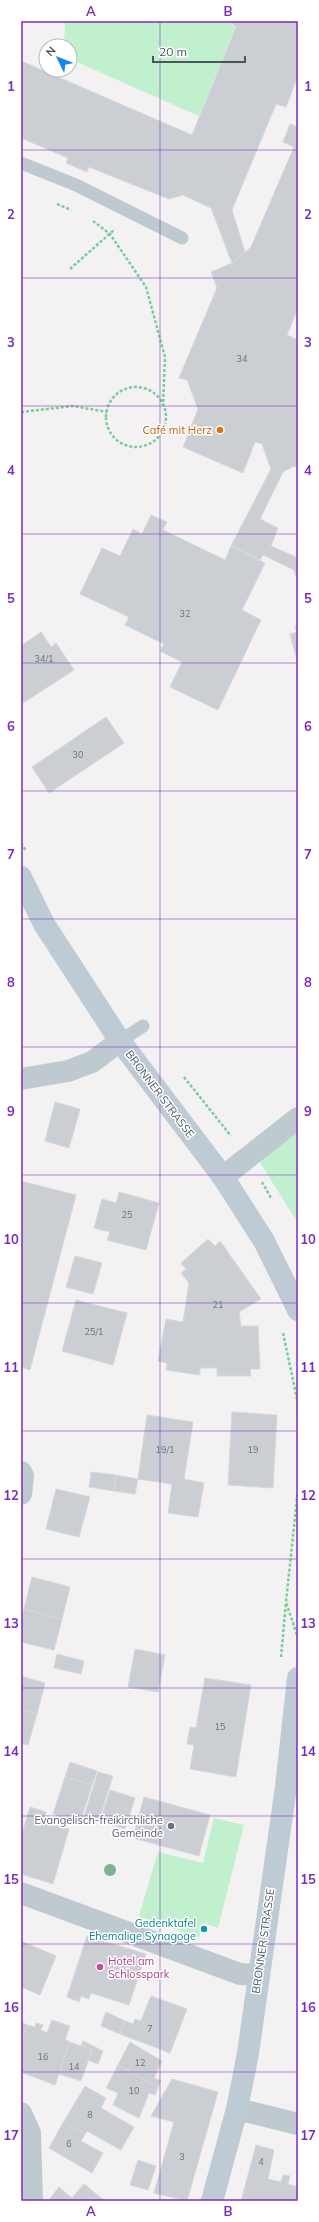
<svg xmlns="http://www.w3.org/2000/svg" width="319" height="2222" font-family="Mulish,sans-serif">
  <style>
    .green { fill: #c0f0ce }
    .building { fill: #cbced3; stroke: #d5d8dc }
    .lines { fill: none; stroke-linecap: round; stroke-linejoin: round }
    .path { stroke: #78ce9b; stroke-width: 2.5; stroke-dasharray: 3 2; stroke-linecap: butt }
    .lane { stroke: #bfcad0; stroke-width: 13 }
    .street { stroke: #bfcad0; stroke-width: 22 }
    .secondary { stroke: #bfcbd4; stroke-width: 22 }
    .tree { fill: #7ab491 }
    .grid { fill: none; stroke: #7b2cbf; stroke-width: 1; stroke-opacity: 0.55 }
    .food-dot { fill: #e8710a; stroke: #fff; stroke-width: 1.5 }
    .worship-dot { fill: #6b7280; stroke: #fff; stroke-width: 1.5 }
    .culture-dot { fill: #0f9aa8; stroke: #fff; stroke-width: 1.5 }
    .hotel-dot { fill: #d1479c; stroke: #fff; stroke-width: 1.5 }
    .labels { text-anchor: middle; stroke-width: 3; stroke-linejoin: round; paint-order: stroke }
    .number-label { font-size: 9px; fill: #69747c }
    .food-label { font-size: 11px; fill: #c56008; stroke: #fff; text-anchor: end }
    .street-label { font-size: 11px; fill: #48565f; stroke: #fff }
    .worship-label { font-size: 11px; fill: #5b616d; stroke: #fff; text-anchor: end }
    .culture-label { font-size: 11px; fill: #0d838f; stroke: #fff; text-anchor: end }
    .hotel-label { font-size: 11px; fill: #b23c85; stroke: #fff; text-anchor: start }
    .neatline { fill: none; stroke: #7b2cbf; stroke-width: 1.5 }
    .grid-label { font-size: 13px; text-anchor: middle; font-weight: bold; fill: #7b2cbf }
  </style>
  <rect width="100%" height="100%" fill="#f3f1f1"/>
  <!-- green -->
  <path class="green" d="M65 21H228L235 28 199 116 70 59V46H64Z
    M298 1130V1223L259 1161Z
    M214 1818 244 1825 218 1928 203 1923 199 1938 139 1916 158 1852 203 1863Z"/>
  <!-- building -->
  <path class="building" d="M229 21H298V76L286 107 276 104 232 210 245 252 232 263 211 208 183 195 169 199 89 167 87 172 66 163 68 158 21 138V61L192 135 236 27Z
    M290 124 298 127V308L287 335 298 340V468L294 466 283 472 260 519 278 528 271 546 298 558V583L294 570 263 555 260 560 231 546 271 469 262 444 255 442 243 473 183 447 198 409 187 380 179 378 217 288 211 272 232 263 251 247 294 147 283 142Z
    M151 515 167 522 163 530 225 560 231 546 265 563 242 610 261 620 218 710 170 687 182 662 160 651 164 644 125 625 129 617 80 594 102 548 120 556 133 529 142 534Z
    M298 625V664L290 634 297 632 295 626Z
    M41 632 51 647 56 643 74 670 23 703 21 699V646Z
    M106 717 124 743 49 793 32 767Z
    M55 1102 80 1109 69 1148 45 1141Z
    M21 1181 76 1195 30 1370 21 1367Z
    M119 1192 159 1203 146 1250 107 1240 110 1232 94 1228 102 1199 116 1203Z
    M208 1239 215 1246 220 1241 261 1299 239 1312 241 1326H258L260 1369H250L251 1376H217V1368H200V1375L166 1370 167 1363 158 1361 166 1319 183 1322 189 1283 181 1273 186 1269 181 1263Z
    M75 1256 102 1263 93 1294 66 1287Z
    M76 1300 127 1313 113 1365 62 1351Z
    M232 1412 277 1415 273 1488 228 1485Z
    M147 1415 193 1422 184 1479 204 1483 198 1517 168 1513 172 1484 138 1479Z
    M91 1472 116 1475 114 1491 89 1487Z
    M116 1475 138 1479 135 1494 114 1491Z
    M56 1489 90 1497 79 1537 46 1529Z
    M32 1577 70 1587 62 1619 24 1609Z
    M24 1609 62 1619 54 1650 21 1642V1621Z
    M135 1649 165 1655 158 1692 128 1687Z
    M57 1654 84 1661 81 1674 54 1668Z
    M21 1676 45 1683 37 1714 21 1710Z
    M205 1678 251 1685 236 1777 190 1769 194 1745 187 1744 190 1727 196 1728Z
    M21 1710 37 1714 28 1745 21 1743Z
    M70 1762 97 1771 92 1785 65 1777Z
    M98 1772 113 1776 99 1820 84 1816Z
    M65 1777 92 1785 80 1823 53 1814Z
    M110 1790 135 1798 125 1829 100 1821Z
    M144 1797 210 1815 199 1856 133 1838Z
    M30 1807 46 1812 43 1821 69 1829 53 1884 21 1874V1837Z
    M87 1936 146 1954 129 2005 91 1993 89 1999 81 1996 79 2002 67 1997Z
    M21 1941 56 1956 40 1995 21 1987Z
    M151 1996 187 2009 170 2053 120 2034 125 2021 133 2024 135 2019 141 2021Z
    M106 2012 125 2021 120 2034 101 2026Z
    M52 2020 70 2026 65 2040 70 2042 55 2085 21 2072V2042L27 2025 35 2027 36 2023 43 2025 41 2030 47 2033Z
    M21 2022 27 2025 21 2042Z
    M83 2041 103 2051 98 2064 88 2060 92 2050 81 2046Z
    M70 2042 92 2050 81 2081 59 2074Z
    M130 2042 162 2061 154 2078 161 2081 158 2087 118 2065Z
    M118 2065 158 2087 155 2095 149 2093 139 2118 113 2105 118 2093 106 2088Z
    M172 2079 218 2092 187 2201 154 2193 174 2122 151 2116Z
    M85 2086 106 2098 101 2108 134 2127 121 2150 87 2131 85 2134 64 2121Z
    M64 2121 85 2134 81 2141 103 2153 92 2173 49 2148Z
    M256 2145 274 2150 268 2179 281 2182 283 2175 290 2176 288 2184 298 2187V2201H241Z
    M138 2160 156 2166 148 2190 130 2185Z
    M84 2184 105 2201H48L59 2187 72 2198Z"/>
  <g class="lines">
    <!-- path -->
    <path class="path" d="M57 204 71 210
      M93 221 110 234 146 287 165 357 163 405
      M70 269 115 229
      M106 417a30 30 0 1 1 60 0a30 30 0 1 1-60 0Z
      M21 412 73 406 107 412
      M21 843 26 851
      M184 1077 231 1136
      M262 1182 271 1198
      M283 1333 297 1399 298 1421
      M298 1489 286 1602 298 1638
      M281 1657 286 1602"/>
    <!-- lane -->
    <path class="lane" d="M21 163 76 185 182 238
      M120 1041 143 1026"/>
    <!-- street -->
    <path class="street" d="M21 1079 68 1071 92 1062 120 1041
      M223 1177 298 1118
      M21 1472 23 1476 21 1494
      M21 1893 240 1974 258 1975
      M237 2109 298 2124
      M21 2113 30 2133 32 2201"/>
    <!-- secondary -->
    <path class="secondary" d="M21 877 44 924 120 1041 223 1177 264 1241 298 1310
      M212 2201 237 2109 248 2053 286 1787 298 1678"/>
  </g>
  <!-- trees -->
  <circle class="tree" cx="110" cy="1870" r="6"/>
  <!-- grid -->
  <path class="grid" d="M160 21V2201M21 150H298M21 278H298M21 406H298M21 534H298M21 663H298M21 791H298M21 919H298M21 1047H298M21 1175H298M21 1303H298M21 1431H298M21 1559H298M21 1688H298M21 1816H298M21 1944H298M21 2072H298"/>
  <!-- markers -->
  <circle class="food-dot" cx="220" cy="430" r="4"/>
  <circle class="worship-dot" cx="171" cy="1826" r="4"/>
  <circle class="culture-dot" cx="204" cy="1929" r="4"/>
  <circle class="hotel-dot" cx="100" cy="1967" r="4"/>
  <g class="labels">
    <!-- number labels -->
    <g class="number-label">
      <text x="242" y="362">34</text>
      <text x="185" y="617">32</text>
      <text x="44" y="662">34/1</text>
      <text x="78" y="758">30</text>
      <text x="127" y="1218">25</text>
      <text x="218" y="1308">21</text>
      <text x="94" y="1335">25/1</text>
      <text x="165" y="1453">19/1</text>
      <text x="253" y="1453">19</text>
      <text x="220" y="1730">15</text>
      <text x="150" y="2032">7</text>
      <text x="43" y="2060">16</text>
      <text x="140" y="2066">12</text>
      <text x="74" y="2070">14</text>
      <text x="134" y="2094">10</text>
      <text x="90" y="2118">8</text>
      <text x="69" y="2147">6</text>
      <text x="182" y="2160">3</text>
      <text x="261" y="2165">4</text>
    </g>
    <!-- food labels -->
    <g class="food-label">
      <text x="212" y="434">Café mit Herz</text>
    </g>
    <!-- street labels -->
    <g class="street-label">
      <text transform="translate(160 1094) rotate(53)" y="4">BRONNER STRASSE</text>
      <text transform="translate(263 1941) rotate(-82)" y="4">BRONNER STRASSE</text>
    </g>
    <!-- worship labels -->
    <g class="worship-label">
      <text x="163" y="1824">Evangelisch-freikirchliche<tspan x="163" dy="13">Gemeinde</tspan></text>
    </g>
    <!-- culture labels -->
    <g class="culture-label">
      <text x="196" y="1927">Gedenktafel<tspan x="196" dy="13">Ehemalige Synagoge</tspan></text>
    </g>
    <!-- hotel labels -->
    <g class="hotel-label">
      <text x="108" y="1965">Hotel am<tspan x="108" dy="13">Schlosspark</tspan></text>
    </g>
  </g>
  <!-- border -->
  <rect width="319" height="2222" fill="none" stroke="#ffffff" stroke-width="44"/>
  <!-- north arrow -->
  <g transform="translate(58 58) rotate(313)"><circle r="19" fill="#ffffff" stroke="#b6bbbf"/>
  <path d="M0-3L7 15L0 10L-7 15Z" fill="#1987e6"/>
  <text y="-6" font-size="11" font-weight="bold" text-anchor="middle" fill="#48565f">N</text>
  </g>
  <!-- scale -->
  <path d="M153 56v6h92v-6" fill="none" stroke="#48565f" stroke-width="2"/>
  <text x="159" y="56" font-size="12" fill="#48565f" stroke="#ffffff" stroke-width="3" paint-order="stroke">20 m</text>
  <rect x="22" y="22" width="275" height="2178" class="neatline"/>
  <g class="grid-label">
    <text x="91" y="16">A</text>
    <text x="228" y="16">B</text>
    <text x="11" y="91">1</text>
    <text x="308" y="91">1</text>
    <text x="11" y="219">2</text>
    <text x="308" y="219">2</text>
    <text x="11" y="347">3</text>
    <text x="308" y="347">3</text>
    <text x="11" y="475">4</text>
    <text x="308" y="475">4</text>
    <text x="11" y="603">5</text>
    <text x="308" y="603">5</text>
    <text x="11" y="731">6</text>
    <text x="308" y="731">6</text>
    <text x="11" y="859">7</text>
    <text x="308" y="859">7</text>
    <text x="11" y="987">8</text>
    <text x="308" y="987">8</text>
    <text x="11" y="1116">9</text>
    <text x="308" y="1116">9</text>
    <text x="11" y="1244">10</text>
    <text x="308" y="1244">10</text>
    <text x="11" y="1372">11</text>
    <text x="308" y="1372">11</text>
    <text x="11" y="1500">12</text>
    <text x="308" y="1500">12</text>
    <text x="11" y="1628">13</text>
    <text x="308" y="1628">13</text>
    <text x="11" y="1756">14</text>
    <text x="308" y="1756">14</text>
    <text x="11" y="1884">15</text>
    <text x="308" y="1884">15</text>
    <text x="11" y="2012">16</text>
    <text x="308" y="2012">16</text>
    <text x="11" y="2140">17</text>
    <text x="308" y="2140">17</text>
    <text x="91" y="2216">A</text>
    <text x="228" y="2216">B</text>
  </g>
</svg>
